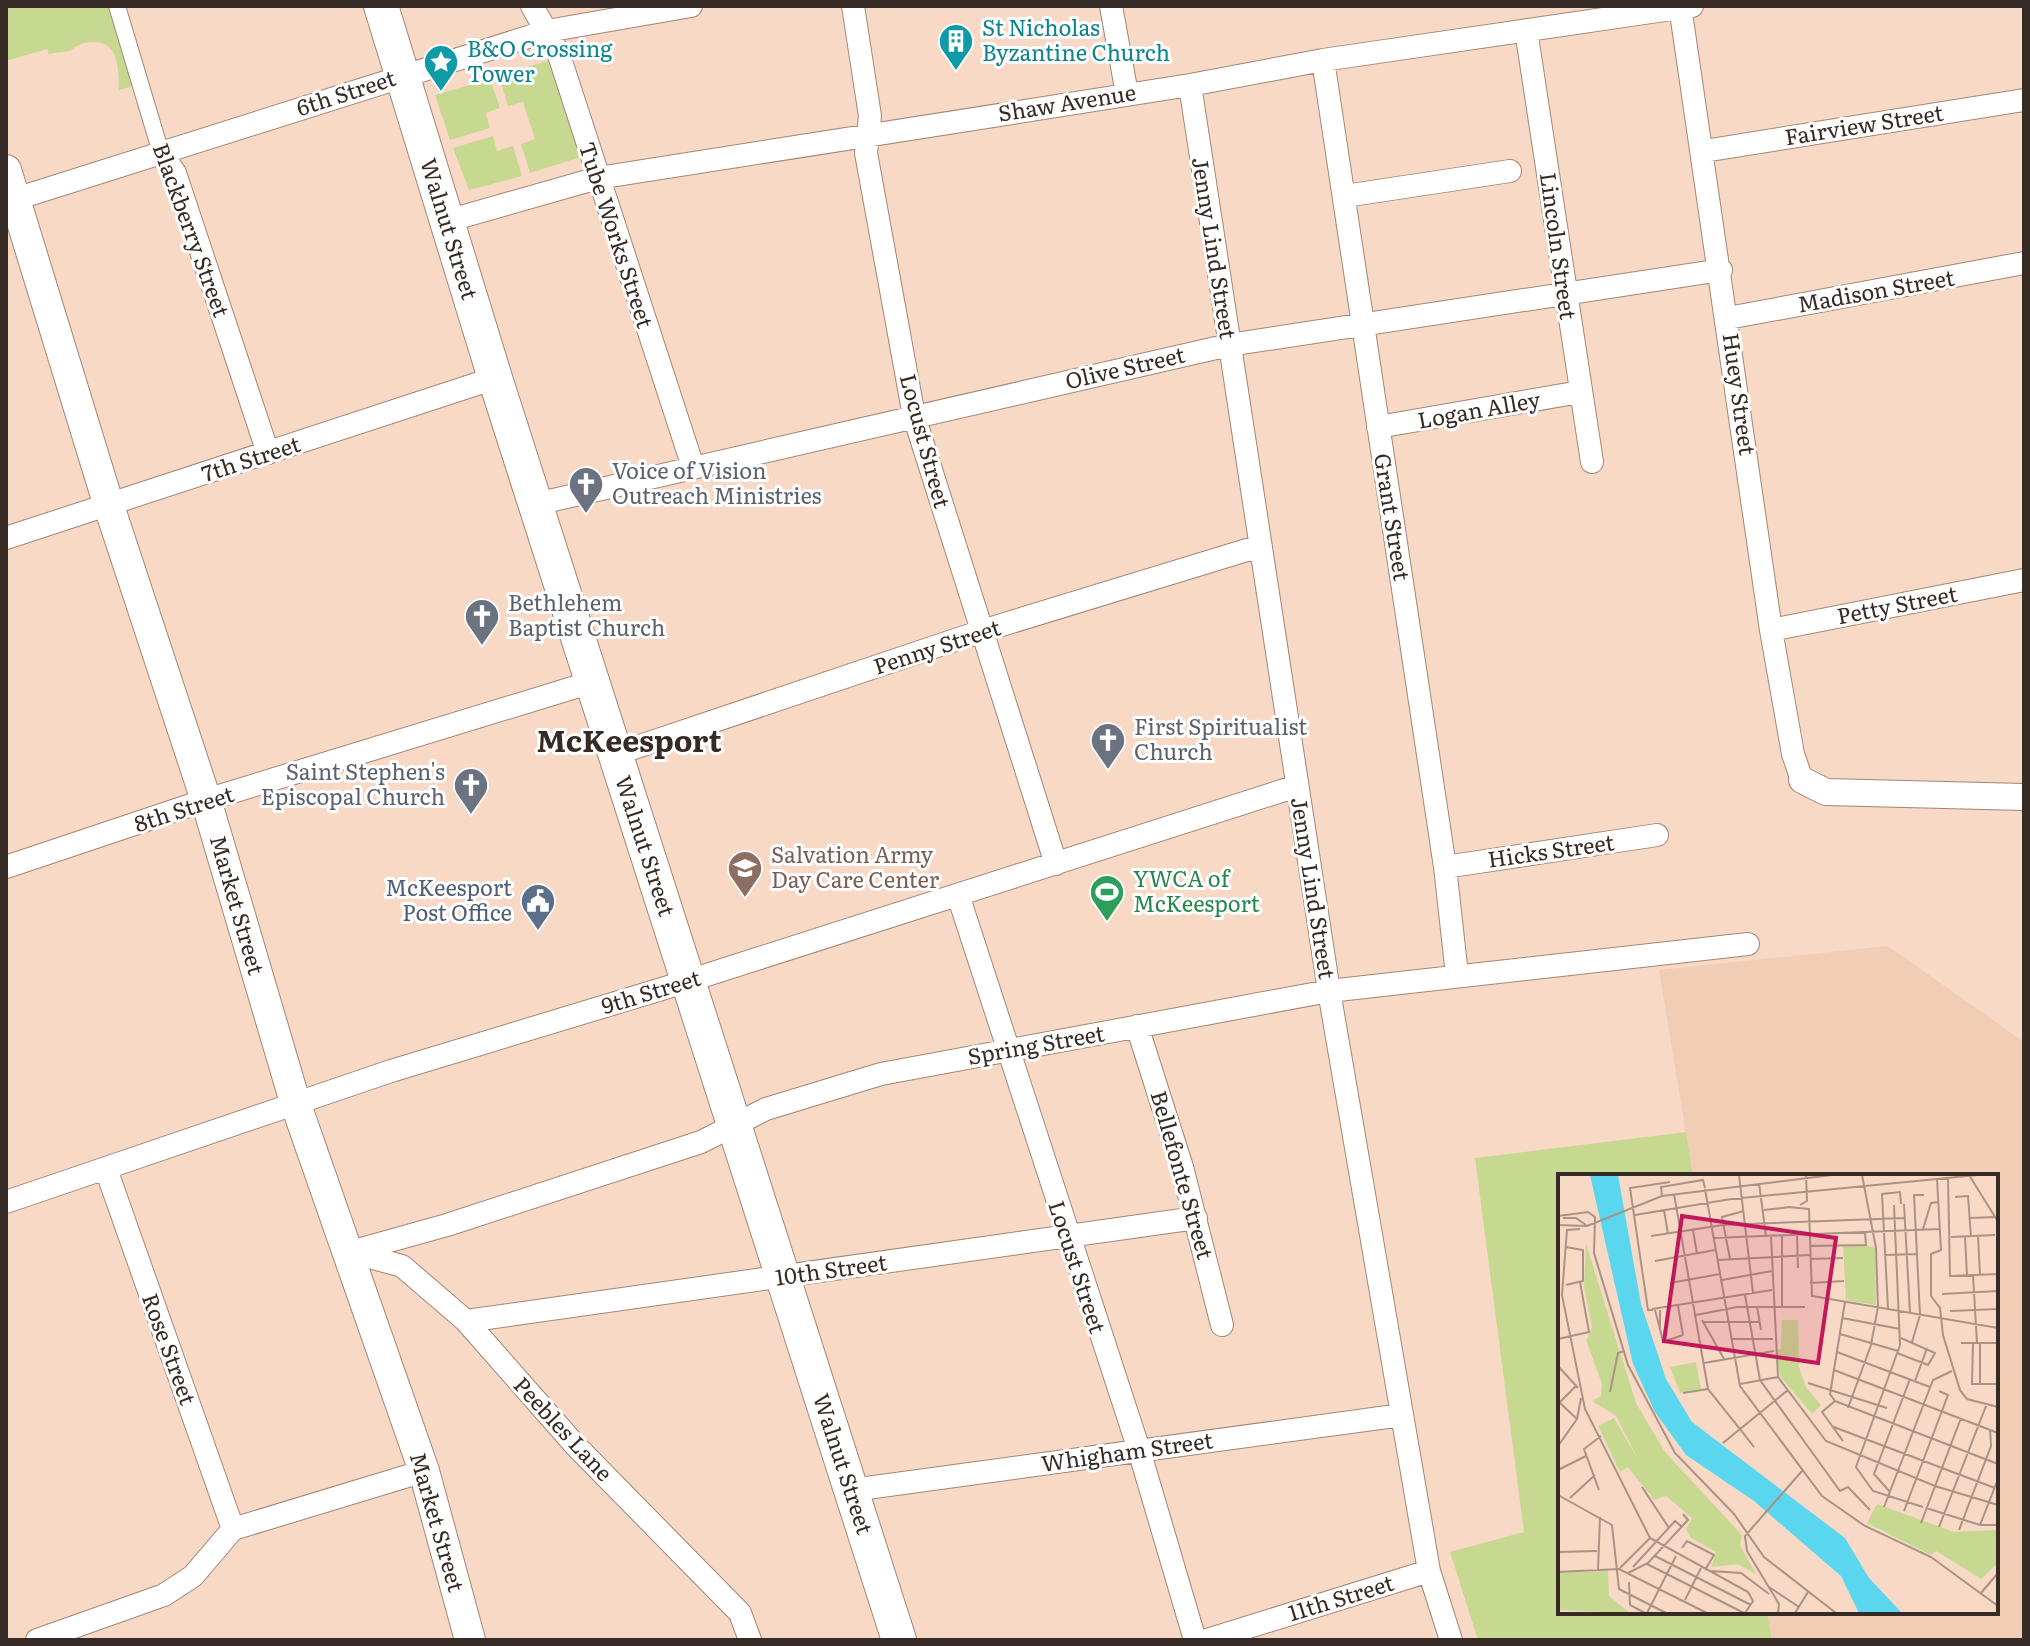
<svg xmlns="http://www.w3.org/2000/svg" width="2030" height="1646" font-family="Literata,serif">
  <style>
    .built { fill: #f2cdb6 }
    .green { fill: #c7d990 }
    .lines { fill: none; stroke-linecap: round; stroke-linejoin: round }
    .pedestrian-casing { stroke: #a28675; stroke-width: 18 }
    .minor-casing { stroke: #a28675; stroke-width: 24 }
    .tertiary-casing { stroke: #a28675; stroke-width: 28 }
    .secondary-casing { stroke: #a28675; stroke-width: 32 }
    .primary-casing { stroke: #a28675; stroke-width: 36 }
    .pedestrian { stroke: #fff; stroke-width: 16 }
    .minor { stroke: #fff; stroke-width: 22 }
    .tertiary { stroke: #fff; stroke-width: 26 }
    .secondary { stroke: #fff; stroke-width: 30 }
    .primary { stroke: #fff; stroke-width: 34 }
    .labels { text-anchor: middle; stroke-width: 6; stroke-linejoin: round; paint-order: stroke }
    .culture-label { font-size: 22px; fill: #0d838f; stroke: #fff; text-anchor: start }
    .street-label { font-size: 22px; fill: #362b24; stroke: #fff }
    .worship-label { font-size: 22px; fill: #5b616d; stroke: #fff; text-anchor: start }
    .education-label { font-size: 22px; fill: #785e54; stroke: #fff; text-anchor: start }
    .leisure-label { font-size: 22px; fill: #27864d; stroke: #fff; text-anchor: start }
    .service-label { font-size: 22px; fill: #4e5e75; stroke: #fff; text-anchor: end }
    .district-label { font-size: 30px; font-weight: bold; fill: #362b24; stroke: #fff }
    .inset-road { fill: none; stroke: #aa9385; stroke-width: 2 }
    .view { fill: #c2185b; fill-opacity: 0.15; stroke: #c2185b; stroke-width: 4 }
    .inset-edge { fill: none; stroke: #362b24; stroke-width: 4 }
  </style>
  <rect width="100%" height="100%" fill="#f8d9c6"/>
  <!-- built -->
  <path class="built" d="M1888 946 2024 1042V1640H1772L1767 1612H1996V1176H1693L1659 970Z"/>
  <!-- green -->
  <path class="green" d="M6 6H113L136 85 119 90C118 68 120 36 85 43 78 44 73 50 68 51 62 53 56 52 49 54L47 49 6 61Z
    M553 59 584 156 530 173 521 144 535 139 523 102 508 106 499 76Z
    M490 79 500 108 486 113 490 128 450 140 435 95Z
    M493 136 497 151 513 146 522 176 469 190 453 148Z
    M1686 1132 1693 1176H1560V1612H1767L1772 1640H1478L1450 1552 1524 1532 1475 1158Z"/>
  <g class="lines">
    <!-- pedestrian casing -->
    <g class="pedestrian-casing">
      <path id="pedestrian" d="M117 6 161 153"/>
    </g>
    <!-- minor casing -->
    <g class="minor-casing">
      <path id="minor" d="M532 6 558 52 693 467
        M853 6 870 116 866 153 914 416 1056 864
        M1111 6 1127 94
        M1680 6 1771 630 1793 754 1802 780
        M1526 30 1592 462
        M1323 60 1445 867 1457 975
        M1190 85 1329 991 1429 1571 1451 1640
        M1704 151 2024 100
        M161 153 175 173 268 453
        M1345 196 1510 171
        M6 202 547 31 691 6
        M447 221 598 178 1190 85 1323 60 1692 6
        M1728 318 2024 263
        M1378 427 1580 392
        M536 504 1229 345 1721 270
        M6 538 495 378
        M1771 630 2024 580
        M616 754 982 631 1260 546
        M6 867 206 800 592 682
        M1445 867 1657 835
        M958 895 1139 1450 1195 1640
        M1137 1026 1182 1167 1222 1325
        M106 1169 233 1529
        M6 1202 391 1071 688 981 1297 786
        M350 1252 447 1225 701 1142 766 1109 881 1074 1329 991 1748 944
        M351 1252 402 1266 466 1321 576 1446 740 1613 750 1640
        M466 1321 1196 1218
        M852 1490 1402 1415
        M233 1529 424 1471
        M37 1640 164 1595 193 1576 233 1529
        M1207 1640 1429 1571"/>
    </g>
    <!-- tertiary casing -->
    <g class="tertiary-casing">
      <path id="tertiary" d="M1802 780 1826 792 2024 797"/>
    </g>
    <!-- secondary casing -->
    <g class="secondary-casing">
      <path id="secondary" d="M6 170 109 506 206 800 295 1102 424 1471 470 1640"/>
    </g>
    <!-- primary casing -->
    <g class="primary-casing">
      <path id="primary" d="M381 6 495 378 899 1640"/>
    </g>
    <!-- pedestrian -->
    <use href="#pedestrian" class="pedestrian"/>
    <!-- minor -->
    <use href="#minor" class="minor"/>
    <!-- tertiary -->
    <use href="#tertiary" class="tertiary"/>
    <!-- secondary -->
    <use href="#secondary" class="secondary"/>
    <!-- primary -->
    <use href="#primary" class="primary"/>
  </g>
  <!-- icons -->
  <defs>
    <g id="building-pin" transform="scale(1.8)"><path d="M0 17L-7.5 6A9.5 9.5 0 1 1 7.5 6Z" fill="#0f9aa8" stroke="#fff"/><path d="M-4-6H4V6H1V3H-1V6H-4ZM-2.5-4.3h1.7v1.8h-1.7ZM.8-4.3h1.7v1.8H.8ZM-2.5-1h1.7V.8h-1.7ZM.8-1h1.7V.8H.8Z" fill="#fff"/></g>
    <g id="sight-pin" transform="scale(1.8)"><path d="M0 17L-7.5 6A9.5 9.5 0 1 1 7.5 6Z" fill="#0f9aa8" stroke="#fff"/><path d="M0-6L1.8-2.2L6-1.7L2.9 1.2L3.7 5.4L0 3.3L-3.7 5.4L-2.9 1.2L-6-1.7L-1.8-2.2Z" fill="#fff"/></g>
    <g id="church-pin" transform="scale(1.8)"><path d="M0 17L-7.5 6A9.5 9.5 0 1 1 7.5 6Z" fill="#6b7280" stroke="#fff"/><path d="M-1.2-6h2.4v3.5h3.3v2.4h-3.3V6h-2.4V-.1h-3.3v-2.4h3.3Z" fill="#fff"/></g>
    <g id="school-pin" transform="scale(1.8)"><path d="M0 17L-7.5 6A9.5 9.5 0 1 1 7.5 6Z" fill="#8d6e63" stroke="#fff"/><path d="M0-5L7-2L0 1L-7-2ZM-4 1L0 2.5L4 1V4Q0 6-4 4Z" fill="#fff"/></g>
    <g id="stadium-pin" transform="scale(1.8)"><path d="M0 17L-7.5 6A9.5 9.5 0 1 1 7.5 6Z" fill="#2e9e5b" stroke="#fff"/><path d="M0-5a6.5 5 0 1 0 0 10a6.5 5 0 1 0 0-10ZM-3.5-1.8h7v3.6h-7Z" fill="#fff"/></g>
    <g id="civic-pin" transform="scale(1.8)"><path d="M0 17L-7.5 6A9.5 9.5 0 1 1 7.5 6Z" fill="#5c6f8a" stroke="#fff"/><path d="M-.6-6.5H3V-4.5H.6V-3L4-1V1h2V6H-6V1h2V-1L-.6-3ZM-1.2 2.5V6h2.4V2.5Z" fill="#fff"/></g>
  </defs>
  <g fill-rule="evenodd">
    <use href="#building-pin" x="956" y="41"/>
    <use href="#sight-pin" x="441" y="62"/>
    <use href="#church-pin" x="586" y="484"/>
    <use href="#church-pin" x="482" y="616"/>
    <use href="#church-pin" x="1108" y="740"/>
    <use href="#church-pin" x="471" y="785"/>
    <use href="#school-pin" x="745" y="868"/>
    <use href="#stadium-pin" x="1107" y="892"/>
    <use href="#civic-pin" x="538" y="901"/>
  </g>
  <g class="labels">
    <!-- culture labels -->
    <g class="culture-label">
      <text x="982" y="36">St Nicholas<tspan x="982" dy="25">Byzantine Church</tspan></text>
      <text x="467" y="57">B&amp;O Crossing<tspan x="467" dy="25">Tower</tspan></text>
    </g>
    <!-- street labels -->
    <g class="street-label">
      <text transform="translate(346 93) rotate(-18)" y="8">6th Street</text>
      <text transform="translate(1067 103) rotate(-9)" y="8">Shaw Avenue</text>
      <text transform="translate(1864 125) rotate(-9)" y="8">Fairview Street</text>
      <text transform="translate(449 229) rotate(73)" y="8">Walnut Street</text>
      <text transform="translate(191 230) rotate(70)" y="8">Blackberry Street</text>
      <text transform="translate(616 235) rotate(72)" y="8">Tube Works Street</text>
      <text transform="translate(1558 246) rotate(82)" y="8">Lincoln Street</text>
      <text transform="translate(1214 248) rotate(81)" y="8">Jenny Lind Street</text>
      <text transform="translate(1876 291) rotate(-10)" y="8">Madison Street</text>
      <text transform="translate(1125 368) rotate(-13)" y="8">Olive Street</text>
      <text transform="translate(1739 394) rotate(82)" y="8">Huey Street</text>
      <text transform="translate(1479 410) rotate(-10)" y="8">Logan Alley</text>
      <text transform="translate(925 441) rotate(75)" y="8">Locust Street</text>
      <text transform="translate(251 459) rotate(-18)" y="8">7th Street</text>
      <text transform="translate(1392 517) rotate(81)" y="8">Grant Street</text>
      <text transform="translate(1897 605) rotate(-11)" y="8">Petty Street</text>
      <text transform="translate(937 647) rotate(-18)" y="8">Penny Street</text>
      <text transform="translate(184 809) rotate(-18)" y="8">8th Street</text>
      <text transform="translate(645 846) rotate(72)" y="8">Walnut Street</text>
      <text transform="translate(1551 851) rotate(-8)" y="8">Hicks Street</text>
      <text transform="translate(1313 888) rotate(81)" y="8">Jenny Lind Street</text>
      <text transform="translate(237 905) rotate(74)" y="8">Market Street</text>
      <text transform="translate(651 992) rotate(-17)" y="8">9th Street</text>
      <text transform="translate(1036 1045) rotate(-10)" y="8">Spring Street</text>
      <text transform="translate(1182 1175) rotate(74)" y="8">Bellefonte Street</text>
      <text transform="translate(1077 1267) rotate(72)" y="8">Locust Street</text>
      <text transform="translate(831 1270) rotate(-8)" y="8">10th Street</text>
      <text transform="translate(169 1349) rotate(70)" y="8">Rose Street</text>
      <text transform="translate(563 1429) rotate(47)" y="8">Peebles Lane</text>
      <text transform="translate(1127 1452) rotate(-8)" y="8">Whigham Street</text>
      <text transform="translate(843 1464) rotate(72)" y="8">Walnut Street</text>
      <text transform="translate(437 1522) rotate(74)" y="8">Market Street</text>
      <text transform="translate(1341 1598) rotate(-17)" y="8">11th Street</text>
    </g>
    <!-- worship labels -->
    <g class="worship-label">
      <text x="612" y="479">Voice of Vision<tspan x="612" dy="25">Outreach Ministries</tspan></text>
      <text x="508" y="611">Bethlehem<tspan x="508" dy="25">Baptist Church</tspan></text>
      <text x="1134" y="735">First Spiritualist<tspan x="1134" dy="25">Church</tspan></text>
      <text x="445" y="780" text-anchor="end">Saint Stephen's<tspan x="445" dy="25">Episcopal Church</tspan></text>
    </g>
    <!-- education labels -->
    <g class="education-label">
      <text x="771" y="863">Salvation Army<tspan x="771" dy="25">Day Care Center</tspan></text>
    </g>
    <!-- leisure labels -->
    <g class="leisure-label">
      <text x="1133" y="887">YWCA of<tspan x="1133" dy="25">McKeesport</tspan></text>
    </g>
    <!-- service labels -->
    <g class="service-label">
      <text x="512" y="896">McKeesport<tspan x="512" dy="25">Post Office</tspan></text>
    </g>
    <!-- district labels -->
    <g class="district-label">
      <text x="629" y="752">McKeesport</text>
    </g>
  </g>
  <!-- overview -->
  <g transform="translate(1558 1174)">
    <rect width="440" height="440" fill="#f8d9c6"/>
    <path d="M28 70 78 229 107 278 184 361 182 371 198 400 180 390 153 393 158 378 133 364 128 356 134 344 108 322 96 326 70 293 62 298 40 252 56 244 81 287 58 242 34 227 43 222 44 210 28 166 34 154 26 113ZM305 71 317 74 318 131 288 126 285 72ZM224 146H240L241 193 248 213 263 231 254 240 222 202 217 176 223 175ZM138 188 143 215 122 219 112 193ZM319 330 396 358 440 356V389L423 405 378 377 373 381 309 349ZM50 397 51 422 72 439 0 436V399Z" fill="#c7d990"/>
    <path d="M32 1H60L83 130 108 205 134 248 287 364 311 404 344 439H301L283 402 196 327 128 281 97 238 75 190Z" fill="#5ad7ef"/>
    <path class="inset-road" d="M181 1 195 119M411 1 439 46 440 106M390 4 392 102 440 100M379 5 383 76 373 80V122L382 134 385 161 402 216 409 225 440 233M201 9 208 62M147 15 182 212 264 322 307 352 373 383 440 432M116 20 150 215 182 255 203 238M104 22 103 13 145 6 147 14M397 23 410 22 413 63M346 30 352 139M242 31 249 27 248 1M336 31 342 171 298 293 315 317 365 333M230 33 251 35 254 122 440 154M106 36 110 60M206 36 232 33M77 41 173 25 420 1M0 42 30 38 37 43 36 79 70 191 117 279 176 340 206 383 278 439M5 44H18L28 51M412 44 438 43M0 51 29 52 104 22 274 1M22 55 9 56 4 121 27 235 92 364 190 418 195 427 187 439M365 55 373 29 380 28M135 56 139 80M224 61V132M239 61 240 94M93 62 165 51 346 44M213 62 220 203 268 267 377 312 440 331M420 62 422 101M393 63 437 61M407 63 409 101M156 64 381 55M252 72 308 71 307 58M328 81 359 80M172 85 164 43 186 37M252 85 285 84M160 86 252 81M97 87 157 76M415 101 419 169M164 106 214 97M112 109 162 100M252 109 286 107M8 111 25 107V76L8 73M384 120 440 117M187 121 202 206 282 317 290 313 312 336M120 132 125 161M199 132 203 156M94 135 214 116M330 135 324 20 342 18 343 30M95 136H90L72 14 112 8M97 136 102 155V136M392 137 440 135M138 141 179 133H247M284 144 342 155M144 146 166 185M145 148H202M102 155 105 168 125 161M282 160 340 177M0 165 31 158 22 108M173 165H215M354 168 362 141 356 21H366M403 169H440M415 169 414 210H440M422 169V210M279 178 372 213M339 179 370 191 377 179 343 164M146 189 216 177M0 192 20 214M276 196 440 259M357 207 369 174M250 209 329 234M182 210 220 203M52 218 60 179 66 177M125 219 150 215M277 227 440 290M277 227 272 220 287 128M277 227 264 238 285 267M1 228 19 245M0 230 19 211M290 234 313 171 320 133 318 74 304 1M203 238 230 216M273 252 437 314M165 269 182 255 196 273M0 272 19 245 23 224M0 296 28 282M84 313 111 354M41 316 26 275 43 262M332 318 316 300 352 205M0 321 54 351 61 415 108 439M12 324 37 301M326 333 375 206 394 197M368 334 422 351H440M346 337 390 221 381 217M363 349 403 244M422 351 440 305M381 353 428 232M401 356 433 272 432 255M124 374 129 367 156 381 147 396M0 378 39 377M97 382 193 431M89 390 186 439M75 393 117 347 124 353M62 394 92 364M40 396 42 343M152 397 183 399 211 420M0 398 61 395 149 439M70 399 90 389 130 346 125 340M71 408 72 431 87 439M211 413 241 433M423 419 440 399M127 426 143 394M89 439 118 382M220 439 221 430 189 377 187 362 244 297M237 439 250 418"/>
    <path class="view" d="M124 42 278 64 260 189 106 167Z"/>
    <rect width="440" height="440" class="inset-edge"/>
  </g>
  <!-- border -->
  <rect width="2030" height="1646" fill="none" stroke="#362b24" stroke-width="16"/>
</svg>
